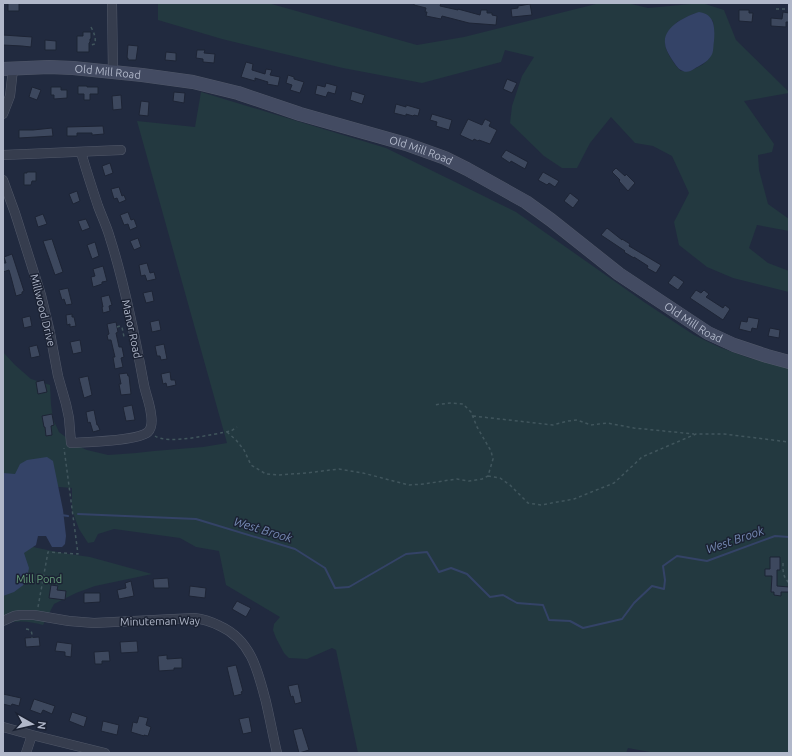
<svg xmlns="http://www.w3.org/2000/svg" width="792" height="756" font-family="Ubuntu,sans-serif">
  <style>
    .green { fill: #233940; fill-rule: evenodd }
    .water { fill: #344367 }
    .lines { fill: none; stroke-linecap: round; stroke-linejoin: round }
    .stream { stroke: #344367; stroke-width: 2 }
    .building { fill: #3d485e; stroke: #1d2435 }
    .minor-casing { stroke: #515869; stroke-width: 10 }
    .secondary-casing { stroke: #515869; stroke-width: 14 }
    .path { stroke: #41565d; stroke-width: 1.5; stroke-dasharray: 3 3; stroke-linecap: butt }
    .minor { stroke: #363d4e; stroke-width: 9 }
    .secondary { stroke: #434b62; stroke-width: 13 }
    .labels { text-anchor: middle; stroke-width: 3; stroke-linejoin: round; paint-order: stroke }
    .street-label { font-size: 11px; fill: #b1b8ca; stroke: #1b2233 }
    .park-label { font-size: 11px; fill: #669d79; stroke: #1b2233 }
    .water-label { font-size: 12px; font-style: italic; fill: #768ab4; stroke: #1b2233 }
  </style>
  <rect width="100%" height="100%" fill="#212a3f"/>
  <!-- green -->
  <path class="green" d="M158 3H268L417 45 464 37 600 3H627L648 8 702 3 724 10 736 40 789 92V93L744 101 774 144 772 152 758 155 759 170 768 204 789 219V231L757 225 749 248 768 263 789 271V292L733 278 707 267 679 245 674 222 689 193 672 156 653 146 635 143 611 117 590 143 577 168H562L544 156 510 123 512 106 522 76 534 57 505 50 501 62 422 83 343 68 222 39 158 20ZM699 13H703L713 21 714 30V38L709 59 702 65 690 71H681L676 66 670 57 666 49 665 43 668 32 677 22 693 14Z
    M201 92 386 148 516 212 644 302 694 335 719 347 749 358 789 367V753H655L628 748 626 753H358L336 650 332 648 307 659 289 658 284 653 276 638 273 630 274 624 280 617 226 585 219 551 196 547 180 538 114 529 98 534 94 542 88 543 79 529 72 510V488L22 484 3 481V352L15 365 31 379 50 385 51 405 53 419 59 432 76 445 87 450 108 455 136 453 154 451 203 447 227 443 137 121 195 127Z
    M27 542 33 547 62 553 90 557 152 574 95 586 76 593 54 604 43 625C29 621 17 620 3 624V573Z"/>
  <!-- water -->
  <path class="water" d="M699 12C715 14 715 28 714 41 713 46 714 52 711 56 708 62 700 65 694 69 691 71 687 73 683 71 677 69 674 62 671 58 668 53 665 48 665 43 663 27 686 16 699 12Z
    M47 457 53 461 63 510 66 536 65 544 62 547H52L46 536H38L36 545 24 553 29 568 26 583 14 592 3 596V473L15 474 20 464 27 460Z"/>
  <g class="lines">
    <!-- stream -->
    <path class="stream" d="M78 514 196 519 295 549 325 568 335 588 349 587 406 554 427 552 439 572 451 568 467 574 490 597 503 595 517 603 543 605 549 620 570 621 583 628 622 619 634 603 652 586 664 589 665 580 663 566 677 556 707 561 775 536 789 537
      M61 515 68 516"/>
  </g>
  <!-- building -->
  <path class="building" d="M8 3H19V11H8Z
    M414 3H441L440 6 458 10V9L480 15 481 10H487V13H492V15L497 16 496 25 469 23 442 16 441 19 426 16 427 12H425L426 8 414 5Z
    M530 4 532 15 512 17 511 9 518 8V6Z
    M739 10H749V13H753L752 22 739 21Z
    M783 12 789 13V22H786V27L771 26V18L782 19Z
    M83 32H91V39H90V42L89 43V52H77V36H83Z
    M3 35 32 37 31 47 22 46 3 45Z
    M45 40 56 41V50H45Z
    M128 45 138 46 136 60H128V58H127Z
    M197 50H205L204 53 215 54 214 63 203 62V59L196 58Z
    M166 52 176 53V61L165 60Z
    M246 62 253 64 252 70 265 74 266 69 272 70 270 75 280 77 278 86 267 84 268 82 255 78V81L241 77Z
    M288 75 294 77V79L304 82 300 93 290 90 292 85 286 83Z
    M507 79 517 83 512 93 503 89Z
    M326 83 337 86 335 94 328 92 326 97 315 94 317 85 325 87Z
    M78 86H87V87H98V94H90V100H84V94H78Z
    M32 87 41 90 37 100 29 97Z
    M51 87H61V90H67V98L54 99V95H51Z
    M352 91 365 95 362 104 350 100Z
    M174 92 185 93 184 103 173 101Z
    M121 95 122 109 113 110 112 96Z
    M141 101 149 102 148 116 139 115Z
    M396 104 406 107V105L420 109 418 116 414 115 413 116 406 114V116L394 113Z
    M432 114 452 120 449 130 436 126 437 122 430 120Z
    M468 119 482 125 485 119 491 122 489 126 497 130 490 144 479 140 478 141 474 139 473 141 460 135Z
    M103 126 104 134 92 135V133H77V136H67V127Z
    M52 128 53 136 19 138V130H33Z
    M506 150 528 162 525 169 511 161 510 163 501 157Z
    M110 163 113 173 105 176 102 166Z
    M616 168 625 176 626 174 635 183 628 191 619 181 620 180 612 172Z
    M27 172H36V181H32L31 185H24V173H27Z
    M543 172 559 181 555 187 549 183 547 185 538 180Z
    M119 187 122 196 124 195 126 200 119 203 117 198 114 199 111 189Z
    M77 191 80 201 73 204 69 194Z
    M570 193 579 200 573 208 564 201Z
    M128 212 131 220 134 219 137 227 130 230 128 224 124 225 120 215Z
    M43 214 47 224 38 227 35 217Z
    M86 219 90 228 82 231 78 221Z
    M607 228 622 240V239L630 244 629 246 661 265 656 273 647 268 648 266 634 257V258L624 252 625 251 601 235Z
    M138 238 141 247 134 250 130 241Z
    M52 239 63 272 55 275 43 241Z
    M95 242 99 256 92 259 87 245Z
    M12 254 24 291 22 292V294L16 296 11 277 9 270 3 272V263H6L4 257Z
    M147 263 150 273 154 272 156 279 147 281 145 275 141 276 139 265Z
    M103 266 107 281 102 282V284L93 287 91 277 95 276 93 269Z
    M674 275 684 282 678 290 668 283Z
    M68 288 72 304 66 305 64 299 62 300 59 290Z
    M696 290 701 293 704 290 709 294 706 297 723 308 725 305 730 309 723 320 690 298Z
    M152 291 154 301 146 303 143 293Z
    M109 295 112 305 109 306 110 311 103 313 102 307H103L101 297Z
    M72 314V317H74L76 326 70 327V324L67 325 66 315Z
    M30 316 32 326 24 328 22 318Z
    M748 317 759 319 757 329 752 328 751 332 739 329 741 321 747 322Z
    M159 320 161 330 152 332 150 322Z
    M116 322 118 332 116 333 119 347H122L124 357 121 358 123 367 115 369 113 357H115L111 340H108L107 335 109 334 107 324Z
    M770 328 780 330 779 338 768 336Z
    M80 340 82 352 73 354 70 342Z
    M164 344 167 359 161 360 160 356H157L155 346Z
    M37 345 40 356 31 358 29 347Z
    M170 372 171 380H175L176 385 167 387 166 383 163 384 161 374Z
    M127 373 128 376H129L131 394 121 395 119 384H121L119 374Z
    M88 376 92 395 84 398 79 378Z
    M44 380 47 392 38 394 36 382Z
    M132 405 135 420 126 421 123 407Z
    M94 410 97 425H98L100 430 93 432 90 422 88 423 86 412Z
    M52 414 54 425 51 426 52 435 46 436 45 427H44L42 416Z
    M770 557H780V570H777V586L789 587V592H781V596L774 595V592H771L772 576H765V569H770Z
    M168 578 169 588H154L153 579Z
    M131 581 134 596 119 599 117 590 126 588 125 583Z
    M51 585 58 586 57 590 66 591 65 600 49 598Z
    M190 586 206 588 205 598 189 596Z
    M84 593H100V602L84 603Z
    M237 601 251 608 246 617 232 609Z
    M39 637 40 646 26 647 25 638Z
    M137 641 138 652 121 653 120 642Z
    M57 642 72 644 71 657 65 656V652L55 651Z
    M109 651 110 661H102V664H95L94 652Z
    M167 655V659L182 658V668H174V670L159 671 158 656Z
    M236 665 243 691 241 692 242 694 234 696 227 667Z
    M298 684 302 702 295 704 293 696 291 697 288 686Z
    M3 694 21 698 19 706 12 704 11 706 3 704Z
    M34 699 55 706 52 714 43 710 41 714 30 710Z
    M72 712 87 717 84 727 69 721Z
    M139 716 148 718 146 725 151 727 148 736 144 735V736L131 732 133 722 137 723Z
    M249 717 252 732 243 734 239 719Z
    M103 721 119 725 117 735 101 731Z
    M302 728 309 750 299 753 293 730Z"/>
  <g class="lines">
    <!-- minor casing -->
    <g class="minor-casing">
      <path id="minor" d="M112 3 113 72
        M3 114 10 96 13 69
        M3 155 121 150
        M3 180 15 213 41 295 50 333 58 376 66 404 69 418 71 443C86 442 138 441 148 432 152 428 152 420 151 414 150 404 146 395 144 385 135 336 125 285 110 238 107 227 102 217 98 206 92 188 86 170 81 152
        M3 621 14 616 20 615H34L69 621 94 623 194 618C204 619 212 622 220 626 251 640 258 671 266 702 270 719 273 736 277 753
        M3 727 32 735 105 753
        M26 753 32 735"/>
    </g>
    <!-- secondary casing -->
    <g class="secondary-casing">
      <g id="secondary">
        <path id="s1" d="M3 69 49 67 73 68 142 75 193 82 238 93 300 114 406 144 445 158 467 169 526 202 551 220 619 274 708 333 734 345 767 356 789 362"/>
      </g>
    </g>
    <!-- path -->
    <path class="path" d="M776 9H789
      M91 27C94 33 96 37 95 44L91 45
      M117 327 120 326 122 327 124 337
      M473 416 553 425 568 421 577 420 591 425 607 423 634 428 694 434
      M227 432 236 440 244 450 251 465 266 474 278 475 306 473 339 469 363 473 409 485 424 484 443 481 457 479 469 481 482 479 488 476 493 459 491 451 477 427 471 412 463 404 451 403 433 405
      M155 436C168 445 214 434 231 431L237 427
      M488 476 500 478 510 485 528 503 541 505 574 499 614 483 642 457 696 434H724L789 442
      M783 563C783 573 783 576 789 583
      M38 607 48 552 78 554 64 448
      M26 629C32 630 32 632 32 638"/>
    <!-- minor -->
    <use href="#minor" class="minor"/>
    <!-- secondary -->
    <use href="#secondary" class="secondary"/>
  </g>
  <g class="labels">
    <!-- street labels -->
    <g class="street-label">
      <text dy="4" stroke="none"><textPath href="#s1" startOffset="105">Old Mill Road</textPath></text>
      <text dy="4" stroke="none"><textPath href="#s1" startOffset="429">Old Mill Road</textPath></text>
      <text transform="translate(43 310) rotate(76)" y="4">Millwood Drive</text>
      <text dy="4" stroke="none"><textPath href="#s1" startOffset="753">Old Mill Road</textPath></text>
      <text transform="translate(132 329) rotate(78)" y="4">Manor Road</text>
      <text transform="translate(160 621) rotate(-1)" y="4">Minuteman Way</text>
    </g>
    <!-- park labels -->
    <g class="park-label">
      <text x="39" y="583">Mill Pond</text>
    </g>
    <!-- water labels -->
    <g class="water-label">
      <text transform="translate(263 530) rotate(17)" y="4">West Brook</text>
      <text transform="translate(735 540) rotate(-19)" y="4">West Brook</text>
    </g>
  </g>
  <!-- border -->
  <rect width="792" height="756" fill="none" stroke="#b1b8ca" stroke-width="8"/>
  <!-- north arrow -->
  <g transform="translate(32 724) rotate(98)" stroke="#1b2233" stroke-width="3" paint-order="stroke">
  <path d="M0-3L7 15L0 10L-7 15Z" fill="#b1b8ca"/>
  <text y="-6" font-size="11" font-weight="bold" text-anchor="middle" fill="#b1b8ca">N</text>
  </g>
</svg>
